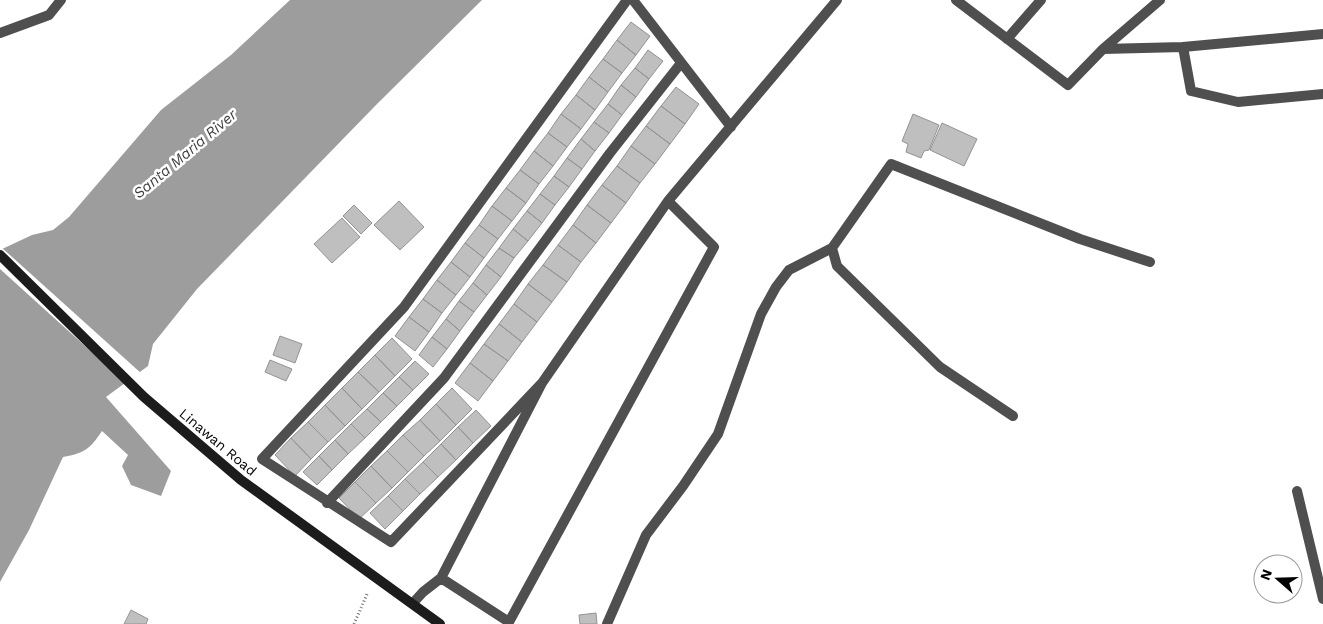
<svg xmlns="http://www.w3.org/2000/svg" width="1323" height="624" font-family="'Work Sans',sans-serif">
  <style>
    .water { fill: #9d9d9d }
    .pier { fill: #fff }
    .building { fill: #bfbfbf; stroke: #939393 }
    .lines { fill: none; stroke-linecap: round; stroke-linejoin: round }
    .path { stroke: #717171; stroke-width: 3; stroke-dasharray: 1 2.5; stroke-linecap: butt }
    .lane { stroke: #4f4f4f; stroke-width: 10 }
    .street { stroke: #4f4f4f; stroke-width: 10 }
    .secondary { stroke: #1c1c1c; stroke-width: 10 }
    .labels { text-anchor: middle; stroke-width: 5; stroke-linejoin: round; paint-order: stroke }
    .street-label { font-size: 14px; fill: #000; stroke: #fff }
    .water-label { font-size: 15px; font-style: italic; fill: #3e3e3e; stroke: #fff }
  </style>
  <rect width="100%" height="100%" fill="#fff"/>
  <!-- water -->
  <path class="water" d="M290 0H482L376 105 197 289 153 344 148 366 106 397 171 471 161 496 131 485 122 466 128 455 102 431C90 449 85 453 63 457L29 530 0 582V250L32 235 53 230 69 217 161 110 231 55Z"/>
  <!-- pier -->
  <path class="pier" d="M0 247H1L142 374 127 384 0 269Z"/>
  <!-- building -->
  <path class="building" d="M631 22 650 36 636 55 617 40Z
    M617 40 636 55 622 73 603 59Z
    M648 50 663 61 649 79 635 68Z
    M603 59 622 73 608 92 589 77Z
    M635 68 649 79 636 97 621 85Z
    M589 77 608 92 595 110 576 95Z
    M621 85 636 97 622 115 608 104Z
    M676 87 699 104 685 124 661 106Z
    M576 95 595 110 581 129 561 114Z
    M608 104 622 115 609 133 594 122Z
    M661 106 685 124 670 144 646 126Z
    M561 114 581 129 567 147 548 133Z
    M913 114 939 125 929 150 924 151 921 158 906 152 908 144 902 141Z
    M594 122 609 133 595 151 581 139Z
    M942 123 977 139 964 166 930 150Z
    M646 126 670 144 655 164 631 146Z
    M548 133 567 147 553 166 534 151Z
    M581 139 595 151 582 169 567 158Z
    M631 146 655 164 640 183 617 166Z
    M534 151 553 166 539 184 520 170Z
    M567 158 582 169 569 187 554 176Z
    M617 166 640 183 626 203 602 185Z
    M520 170 539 184 526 203 506 188Z
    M554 176 569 187 555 205 540 194Z
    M602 185 626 203 611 223 587 205Z
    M506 188 526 203 512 221 492 206Z
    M540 194 555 205 542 223 527 211Z
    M399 201 424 227 400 250 374 225Z
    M354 205 372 223 361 234 343 216Z
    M587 205 611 223 596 243 573 225Z
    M492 206 512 221 498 239 479 225Z
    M527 211 542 223 528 241 513 229Z
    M342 218 360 237 332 263 314 244Z
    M479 225 498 239 484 258 465 243Z
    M573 225 596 243 581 262 558 245Z
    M513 229 528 241 514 258 499 248Z
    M465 243 484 258 470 277 451 262Z
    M558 245 581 262 567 282 543 265Z
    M499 248 514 258 501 277 486 265Z
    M451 262 470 277 456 295 437 280Z
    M486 265 501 277 487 295 473 283Z
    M543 265 567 282 552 302 528 284Z
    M437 280 456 295 442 313 423 299Z
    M473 283 487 295 474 312 459 301Z
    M528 284 552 302 537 322 514 304Z
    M423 299 442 313 429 332 409 317Z
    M459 301 474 312 460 331 446 319Z
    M514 304 537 322 522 342 499 324Z
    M409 317 429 332 415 351 395 336Z
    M446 319 460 331 447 349 432 337Z
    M499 324 522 342 508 361 484 344Z
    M280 336 302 344 295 363 273 355Z
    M432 337 447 349 433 367 419 355Z
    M392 338 412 359 395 376 375 355Z
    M484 344 508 361 493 381 470 363Z
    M375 355 395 376 379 392 358 372Z
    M270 360 292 369 286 381 265 372Z
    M415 361 429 374 413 390 399 377Z
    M470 363 493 381 478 401 455 383Z
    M358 372 379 392 362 409 342 388Z
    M399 377 413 390 397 406 383 393Z
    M342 388 362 409 345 426 325 405Z
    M452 388 472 409 456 425 436 404Z
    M383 393 397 406 381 422 367 409Z
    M436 404 456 425 440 441 420 420Z
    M325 405 345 426 328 442 308 422Z
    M367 409 381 422 365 438 351 424Z
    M476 410 491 426 473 443 458 427Z
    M420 420 440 441 424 456 403 435Z
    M308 422 328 442 311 459 291 438Z
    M351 424 365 438 348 454 335 440Z
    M458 427 473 443 456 460 441 444Z
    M403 435 424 456 408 472 387 451Z
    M291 438 311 459 295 476 275 455Z
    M335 440 348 454 332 470 319 456Z
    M441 444 456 460 438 477 423 462Z
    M387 451 408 472 392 488 371 466Z
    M319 456 332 470 317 485 303 472Z
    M423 462 438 477 420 494 405 479Z
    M371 466 392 488 376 503 355 482Z
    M405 479 420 494 403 511 388 496Z
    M355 482 376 503 359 519 339 498Z
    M388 496 403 511 385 529 370 513Z
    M131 610 148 619 146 624H124Z
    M596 613 597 624H580L579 615Z"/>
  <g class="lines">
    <!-- path -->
    <path class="path" d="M354 624 368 592"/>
    <!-- lane -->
    <path class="lane" d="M1297 491 1323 599"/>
    <!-- street -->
    <path class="street" d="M633 0 731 127
      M956 0 1068 85 1103 49 1160 0
      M0 33 49 15 61 0
      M1007 39 1041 0
      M1183 47 1191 91 1238 102 1323 94
      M1103 49 1183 47 1323 34
      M542 383 391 542 262 459 404 307 627 0
      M1013 416 940 367 837 266 832 248 891 164 1080 239 1150 262
      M327 503 444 378 610 153 681 63
      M441 578 509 622 714 247 668 201
      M413 603 423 592 441 578 542 383 668 201 837 0
      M607 624 646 535 683 486 718 434 761 314 776 287 789 270 832 248"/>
    <!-- secondary -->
    <path class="secondary" d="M0 255 144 397 241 480 440 624"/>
  </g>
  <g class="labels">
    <!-- street labels -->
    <g class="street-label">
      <text transform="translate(218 442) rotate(40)" y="5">Linawan Road</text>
    </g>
    <!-- water labels -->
    <g class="water-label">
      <text transform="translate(185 154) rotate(-40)" y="5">Santa Maria River</text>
    </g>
  </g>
  <!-- north arrow -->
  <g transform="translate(1278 579) rotate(290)"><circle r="24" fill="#ffffff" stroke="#999999"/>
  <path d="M0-4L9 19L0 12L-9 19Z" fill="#000000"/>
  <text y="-8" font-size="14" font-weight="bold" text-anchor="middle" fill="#000000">N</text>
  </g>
</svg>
